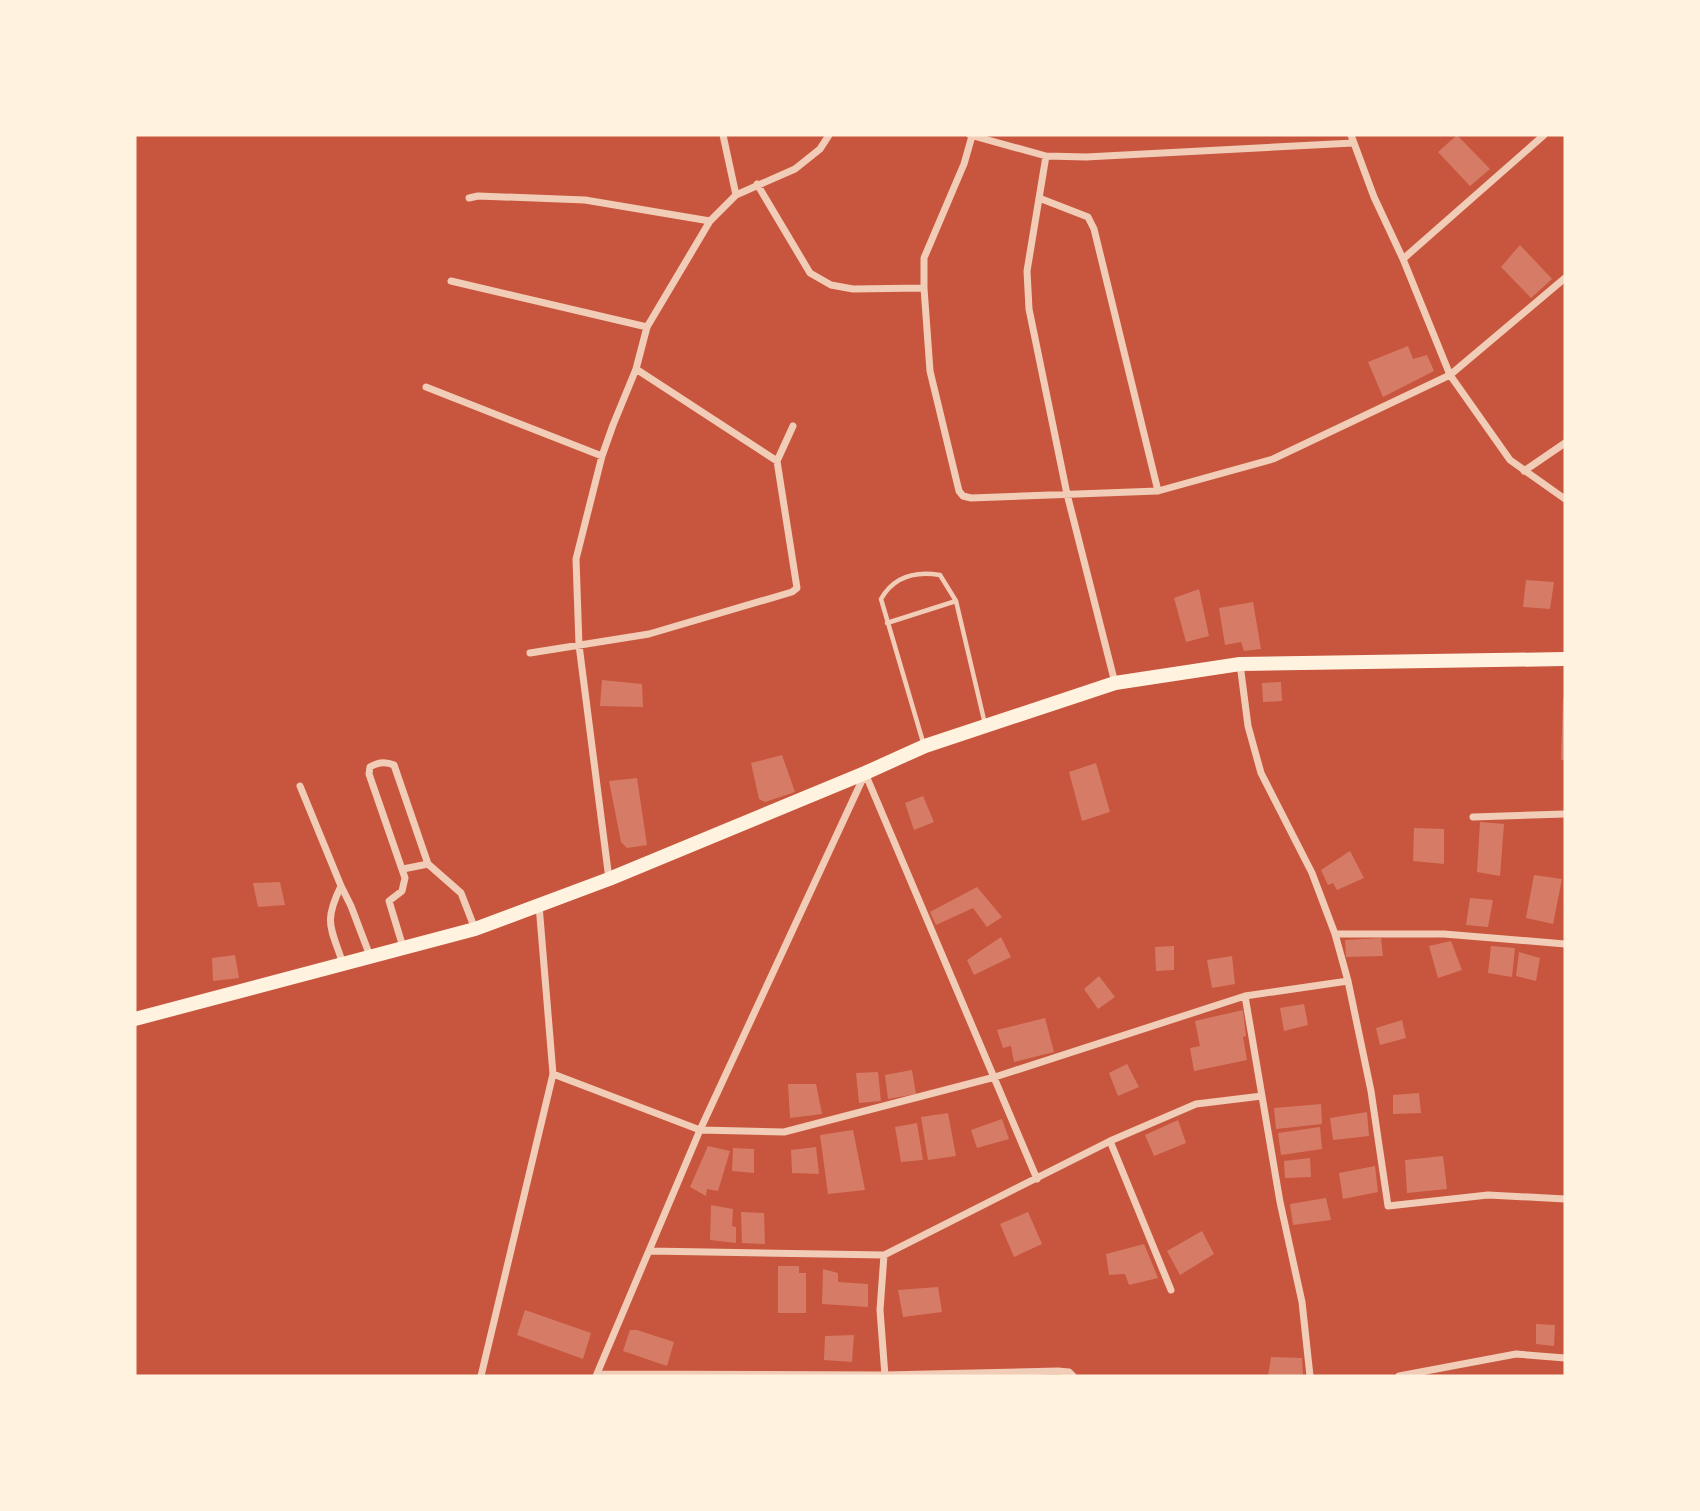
<svg xmlns="http://www.w3.org/2000/svg" width="1700" height="1511" font-family="'Fira Sans Condensed',sans-serif">
  <style>
    .building { fill: #d67c66 }
    .lines { fill: none; stroke-linecap: round; stroke-linejoin: round }
    .service { stroke: #f1ccb7; stroke-width: 4.5 }
    .minor { stroke: #f1ccb7; stroke-width: 7 }
    .primary { stroke: #fff3e0; stroke-width: 14 }
  </style>
  <rect width="100%" height="100%" fill="#c8553d"/>
  <!-- building -->
  <path class="building" d="M1457 135 1490 169 1470 186 1438 152Z
    M1520 245 1552 279 1531 298 1501 267Z
    M1408 346 1413 359 1427 355 1434 371 1383 397 1368 362Z
    M1526 580 1554 582 1550 609 1523 607Z
    M1199 589 1209 636 1186 642 1174 598Z
    M1253 602 1261 649 1244 651 1241 642 1225 645 1219 608Z
    M602 680 642 684 643 707 600 706Z
    M1281 682 1282 701 1263 702 1262 683Z
    M1563 698H1565V760H1561Z
    M782 755 795 792 765 802 759 799 751 763Z
    M1096 763 1110 812 1082 821 1069 772Z
    M637 778 647 845 627 848 621 842 609 781Z
    M923 796 934 822 914 830 905 803Z
    M1480 822 1504 824 1500 876 1477 872Z
    M1414 828 1444 829V864L1413 861Z
    M1350 851 1364 878 1337 890 1333 883 1328 885 1321 870Z
    M1534 875 1562 879 1553 924 1526 918Z
    M280 882 285 905 258 907 253 883Z
    M977 887 1002 917 987 927 973 908 936 925 930 912Z
    M1470 898 1493 900 1488 927 1466 925Z
    M1001 937 1011 957 974 975 967 960Z
    M1381 938 1383 956 1346 957 1345 940Z
    M1451 941 1462 970 1438 978 1429 946Z
    M1174 946V970L1156 971 1155 947Z
    M1491 946 1515 948 1512 977 1488 973Z
    M1519 952 1540 958 1536 981 1516 976Z
    M235 955 239 978 213 981 212 958Z
    M1232 956 1235 984 1212 988 1207 960Z
    M1099 976 1115 997 1098 1009 1084 989Z
    M1304 1004 1308 1025 1284 1031 1280 1008Z
    M1243 1010 1246 1036 1243 1037 1247 1060 1194 1071 1190 1048 1200 1046 1195 1021Z
    M1045 1018 1054 1052 1014 1062 1011 1046 1003 1048 997 1030Z
    M1402 1020 1406 1038 1380 1045 1376 1028Z
    M1127 1064 1139 1087 1118 1096 1109 1073Z
    M912 1070 916 1094 888 1099 885 1075Z
    M878 1072 881 1101 859 1103 856 1073Z
    M788 1084H816L822 1114 790 1118Z
    M1419 1093 1421 1113 1393 1114V1095Z
    M1321 1104 1322 1124 1276 1129 1274 1108Z
    M1367 1112 1369 1136 1333 1140 1330 1118Z
    M948 1113 956 1156 928 1160 921 1117Z
    M1002 1119 1009 1139 977 1148 971 1130Z
    M1178 1120 1186 1143 1154 1156 1145 1135Z
    M917 1123 923 1160 901 1162 895 1127Z
    M1320 1127 1322 1149 1281 1155 1278 1133Z
    M853 1130 865 1190 828 1194 820 1135Z
    M708 1146 730 1151 718 1191 707 1189 706 1196 690 1187Z
    M816 1147 819 1174 792 1173 791 1150Z
    M733 1148 754 1149V1173L732 1171Z
    M1443 1156 1447 1189 1407 1193 1405 1160Z
    M1310 1158 1311 1177 1285 1178 1284 1161Z
    M1375 1166 1378 1192 1343 1199 1339 1173Z
    M1326 1198 1331 1220 1293 1225 1290 1204Z
    M711 1205 733 1209 732 1226 736 1227V1243L710 1240Z
    M741 1212 764 1213 765 1244 742 1243Z
    M1028 1212 1042 1244 1014 1257 1000 1224Z
    M1202 1231 1214 1254 1180 1275 1167 1251Z
    M1144 1244 1158 1278 1129 1285 1125 1274 1109 1275 1106 1254Z
    M778 1266H799V1273H806V1313H778Z
    M823 1269 838 1273V1282L868 1284V1307L822 1304Z
    M938 1287 942 1312 903 1317 898 1290Z
    M525 1310 591 1333 583 1359 517 1335Z
    M1536 1324 1555 1325 1554 1346 1536 1344Z
    M630 1330H637L674 1342 667 1366 623 1351Z
    M854 1335 852 1362 824 1360 825 1336Z
    M1271 1357 1302 1358 1303 1376H1268Z"/>
  <g class="lines">
    <!-- service -->
    <path class="service" d="M887 623 956 601
      M923 742 881 599C894 576 916 571 940 575L956 601 985 724"/>
    <!-- minor -->
    <path class="minor" d="M723 135 736 195
      M970 135 1046 156 1086 157 1353 143
      M1351 135 1374 197 1403 259 1450 375 1510 460 1565 499
      M972 136 964 164 924 258V288L930 371 959 491 963 496 971 498 1158 491 1273 459 1450 375 1565 278
      M1046 156 1027 271 1029 309 1067 494 1115 683
      M757 184 810 273 831 285 853 289 924 288
      M469 198 478 196 585 200 710 221
      M1039 198 1088 217 1094 229 1158 491
      M1403 259 1544 135
      M451 281 647 327
      M636 369 777 461
      M426 387 602 456
      M1524 471 1565 443
      M530 653 649 634 792 592 797 588 777 461 793 426
      M1240 664 1248 726 1261 773 1312 873 1335 934 1348 981 1371 1091 1388 1206 1488 1195 1565 1199
      M865 773 1037 1179
      M300 786 341 886C323 923 331 927 343 964
      M1473 817 1565 814
      M403 869 428 864
      M609 879 579 645 576 559 602 456 613 425 636 369 647 327 710 221 736 195 795 169 820 149 829 135
      M341 886 351 906 370 956
      M1335 934H1444L1565 944
      M403 947 389 901 402 891 405 878 369 774 370 767C378 762 385 761 394 765L428 864 461 893 475 929
      M1245 996 1280 1202 1302 1302 1310 1376
      M553 1074 700 1130 784 1132 995 1077 1245 996 1348 981
      M1110 1141 1171 1290
      M650 1251 884 1255 1110 1141 1196 1104 1262 1096
      M884 1255 880 1310 885 1376
      M597 1374 885 1375 1058 1371 1069 1372 1073 1376
      M481 1376 553 1074 539 905
      M596 1376 700 1130 864 776
      M1399 1376 1516 1354 1565 1358"/>
    <!-- primary -->
    <path class="primary" d="M135 1019 475 929 609 879 865 773 925 746 1115 683 1240 664 1565 659"/>
  </g>
  <!-- border -->
  <rect width="1700" height="1511" fill="none" stroke="#fff3e0" stroke-width="273"/>
</svg>
